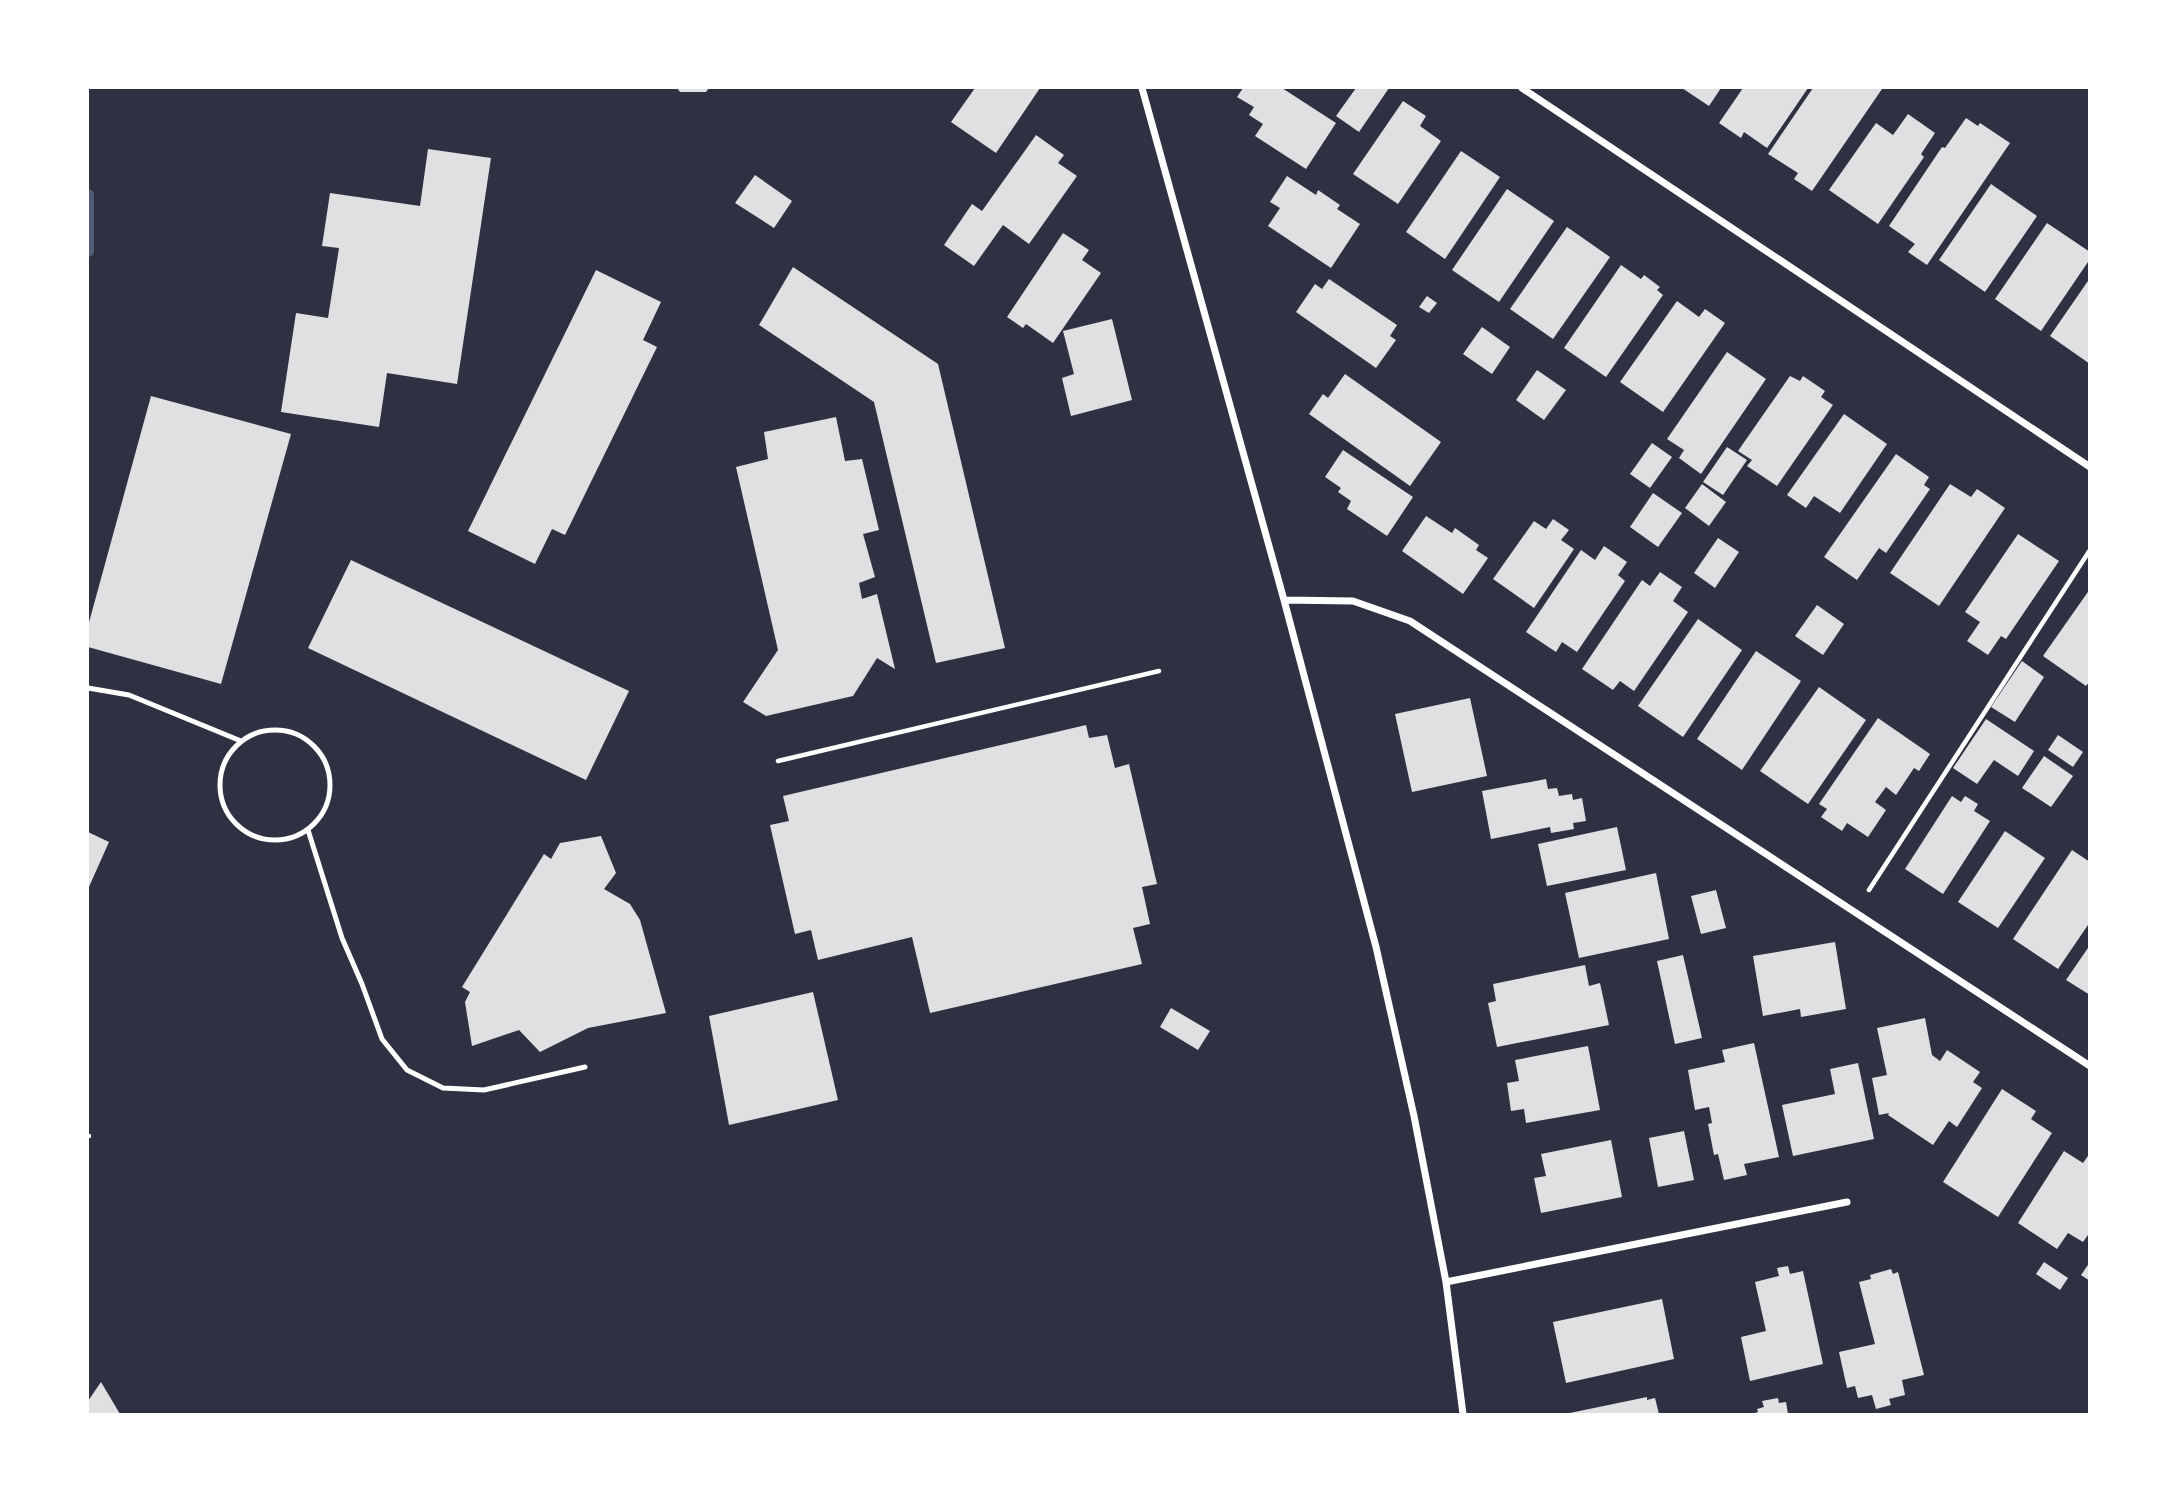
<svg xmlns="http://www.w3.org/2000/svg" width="2177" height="1502" font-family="'Source Serif 4',serif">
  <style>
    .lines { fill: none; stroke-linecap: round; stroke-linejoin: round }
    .stream { stroke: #4f5d75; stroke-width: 12 }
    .building { fill: #e0e0e3 }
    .path { stroke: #fff; stroke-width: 4.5 }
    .service { stroke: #fff; stroke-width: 5 }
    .minor { stroke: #fff; stroke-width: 7 }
  </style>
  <rect width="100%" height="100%" fill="#2d3142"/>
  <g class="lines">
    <!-- stream -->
    <path class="stream" d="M88 195V251"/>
  </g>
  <!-- building -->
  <path class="building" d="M677 88H709L706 92H680Z
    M975 88H1040L996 153 951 122Z
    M1243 88H1282L1336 123 1306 169 1255 136 1263 124 1249 115 1254 107 1237 97Z
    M1356 88H1389L1359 132 1336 116Z
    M1682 88H1721L1709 106Z
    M1743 88H1808L1767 148 1744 132 1741 138 1719 123Z
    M1813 88 1882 89 1812 191 1794 179 1798 173 1768 154Z
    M1403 101 1426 116 1420 126 1441 141 1398 204 1353 174Z
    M1908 114 1935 133 1921 154 1924 157 1878 224 1829 190 1876 123 1893 135Z
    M1966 118 1978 126 1980 123 2010 143 1927 265 1908 252 1915 244 1889 226 1942 147 1945 148Z
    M1036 135 1064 155 1058 163 1077 176 1029 244 1003 225 974 266 944 245 972 204 982 211Z
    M428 149 491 158 457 384 387 373 379 427 281 412 296 313 328 318 339 248 322 246 330 193 420 206Z
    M1461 151 1500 177 1445 259 1406 232Z
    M755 175 792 201 774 228 735 203Z
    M1287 176 1316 195 1318 190 1340 205 1337 209 1360 224 1331 268 1268 226 1280 208 1270 202Z
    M1991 184 2037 216 1985 292 1939 260Z
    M1507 189 1554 221 1499 302 1452 270Z
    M2047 223 2090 252V259L2041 331 1995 299Z
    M1567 227 1610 257 1553 339 1510 309Z
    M1063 233 1089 250 1082 260 1101 273 1053 343 1026 324 1023 328 1007 317Z
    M1621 265 1641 279 1644 275 1660 287 1657 290 1663 295 1606 377 1564 348Z
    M793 267 938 364 1005 648 936 663 874 402 759 325Z
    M596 270 661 302 643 340 657 347 565 535 552 529 535 564 468 531Z
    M2090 278V364L2050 336Z
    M1329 279 1397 325 1390 336 1396 340 1376 368 1296 312 1315 284 1322 289Z
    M1427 296 1437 303 1429 313 1419 307Z
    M1677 301 1699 317 1705 309 1725 323 1663 412 1620 382Z
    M1112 319 1132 400 1071 416 1062 378 1074 374 1063 331Z
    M1482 327 1510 347 1492 374 1463 354Z
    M1727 352 1766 379 1701 474 1679 458 1684 450 1667 439Z
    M1537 370 1566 390 1544 420 1516 400Z
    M1345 374 1441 442 1410 486 1309 414 1323 394 1328 398Z
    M1790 376 1800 381 1803 376 1825 391 1821 397 1833 405 1777 486 1747 466 1752 460 1738 451Z
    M151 396 291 434 221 684 88 647V626Z
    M1844 414 1887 444 1840 513 1814 496 1806 508 1787 495Z
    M836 417 845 461 862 459 879 530 863 534 875 577 859 583 862 599 877 594 895 669 877 658 853 696 766 716 743 702 778 650 736 467 768 459 764 432Z
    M1652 443 1672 457 1650 488 1630 474Z
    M1727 447 1747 460 1723 495 1703 482Z
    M1343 450 1413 497 1387 536 1347 509 1351 501 1338 492 1341 488 1325 477Z
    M1896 454 1929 477 1924 485 1930 489 1886 553 1879 548 1857 580 1824 557Z
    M1702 484 1726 502 1709 526 1685 508Z
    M1950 484 1971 497 1977 489 2005 508 1939 606 1890 573Z
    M1653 493 1682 513 1658 547 1630 527Z
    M1426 516 1452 533 1455 528 1479 545 1476 550 1488 558 1463 594 1402 551Z
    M1553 519 1569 530 1561 540 1574 549 1534 608 1493 579 1534 521 1546 529Z
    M2018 534 2059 561 2006 639 2001 636 1988 655 1967 641 1980 622 1965 612Z
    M1718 538 1739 552 1715 588 1694 573Z
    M1604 546 1627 562 1618 575 1625 581 1577 652 1562 642 1556 652 1526 632 1581 550 1595 560Z
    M351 560 629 691 586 780 308 648Z
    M1660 572 1682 587 1673 601 1688 612 1634 691 1620 681 1613 690 1582 669 1642 580 1650 586Z
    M2090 589V681L2086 686 2043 656Z
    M1817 605 1844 624 1823 655 1795 636Z
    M1698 619 1742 650 1683 737 1638 706Z
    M1756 651 1801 681 1742 770 1697 739Z
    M2022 661 2044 677 2015 722 1991 707Z
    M1819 687 1866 720 1808 804 1760 771Z
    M1470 698 1487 776 1412 792 1395 714Z
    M1878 718 1930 754 1919 771 1914 768 1896 795 1886 787 1875 802 1886 810 1868 837 1847 823 1842 831 1821 817 1827 809 1819 804Z
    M1986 719 2034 751 2018 776 1994 760 1977 784 1953 768Z
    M1086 725 1089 738 1107 735 1115 768 1129 764 1157 884 1142 887 1150 924 1133 928 1142 964 930 1013 912 937 818 960 811 930 795 934 770 825 789 821 783 796Z
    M2058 735 2083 752 2073 767 2048 750Z
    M2044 756 2073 776 2051 807 2022 788Z
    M1546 779 1548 789 1557 788 1559 796 1572 794 1573 800 1582 798 1586 821 1573 823 1574 829 1551 833 1550 827 1491 839 1482 791Z
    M1952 796 1961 802 1965 796 1978 804 1974 811 1990 821 1943 894 1905 869Z
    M1617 827 1626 870 1547 886 1538 844Z
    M2005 831 2045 858 1998 928 1958 902Z
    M88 832 109 842 88 889Z
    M601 836 616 873 604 889 630 904 640 920 666 1013 588 1028 540 1052 519 1030 472 1046 465 1002 470 992 462 987 544 854 551 859 560 843Z
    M2072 850 2090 862V922L2058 969 2013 939Z
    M1656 873 1669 939 1579 958 1565 893Z
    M1716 890 1726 928 1701 934 1691 896Z
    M1835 942 1846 1009 1801 1017 1800 1009 1763 1016 1753 956Z
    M2090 945V995L2066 980Z
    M1683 955 1702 1038 1675 1044 1657 961Z
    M1585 965 1589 986 1600 983 1609 1025 1497 1047 1488 1003 1496 1001 1493 984Z
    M813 992 838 1100 729 1125 709 1016Z
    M1171 1008 1210 1031 1198 1050 1160 1027Z
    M1925 1018 1932 1055 1940 1061 1947 1050 1980 1072 1973 1082 1982 1088 1957 1127 1949 1121 1933 1145 1888 1115 1889 1113 1879 1115 1872 1078 1887 1075 1877 1028Z
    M1754 1043 1779 1157 1744 1164 1747 1175 1724 1180 1718 1154 1714 1155 1708 1124 1712 1123 1709 1107 1695 1110 1688 1070 1725 1062 1722 1050Z
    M1588 1046 1600 1110 1526 1123 1524 1109 1511 1111 1507 1083 1519 1081 1515 1060Z
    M1858 1063 1874 1139 1793 1156 1782 1105 1835 1094 1830 1069Z
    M2002 1089 2036 1111 2031 1119 2052 1133 1998 1217 1943 1182Z
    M1684 1131 1694 1180 1658 1187 1649 1138Z
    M1611 1140 1622 1197 1541 1213 1534 1178 1546 1176 1541 1154Z
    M2064 1151 2083 1163 2090 1153V1232L2083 1242 2068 1233 2057 1249 2018 1223Z
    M2044 1262 2068 1278 2060 1290 2036 1274Z
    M2090 1262V1281L2081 1275Z
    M1788 1266 1790 1274 1803 1271 1823 1364 1750 1381 1741 1337 1766 1331 1755 1282 1779 1276 1777 1268Z
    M1891 1269 1893 1274 1898 1272 1924 1375 1902 1380 1905 1395 1889 1399 1891 1405 1876 1409 1872 1395 1858 1398 1855 1386 1847 1388 1839 1352 1875 1344 1859 1282 1871 1279 1870 1275Z
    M1662 1299 1674 1359 1566 1383 1553 1322Z
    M101 1382 120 1414H88V1401Z
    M1647 1397V1400L1655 1398 1659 1414H1565Z
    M1778 1398 1779 1403 1786 1402 1788 1414H1752L1758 1412 1757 1409 1764 1407 1762 1401Z"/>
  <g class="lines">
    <!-- path -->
    <path class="path" d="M778 761 1159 671
      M1869 890 2090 550
      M88 1136H89"/>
    <!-- service -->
    <path class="service" d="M88 688 129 695 241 741
      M220 785a55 55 0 1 1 110 0a55 55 0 1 1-110 0Z
      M308 830 342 938 362 984 382 1039 407 1070 443 1088 484 1090 585 1067"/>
    <!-- minor -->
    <path class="minor" d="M1142 88 1284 600 1376 947 1414 1116 1446 1282 1463 1414
      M1522 88 2090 467
      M1284 600 1353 601 1410 621 2090 1066
      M1446 1282 1847 1202"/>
  </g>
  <!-- border -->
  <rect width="2177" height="1502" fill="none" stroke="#ffffff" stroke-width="178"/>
</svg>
